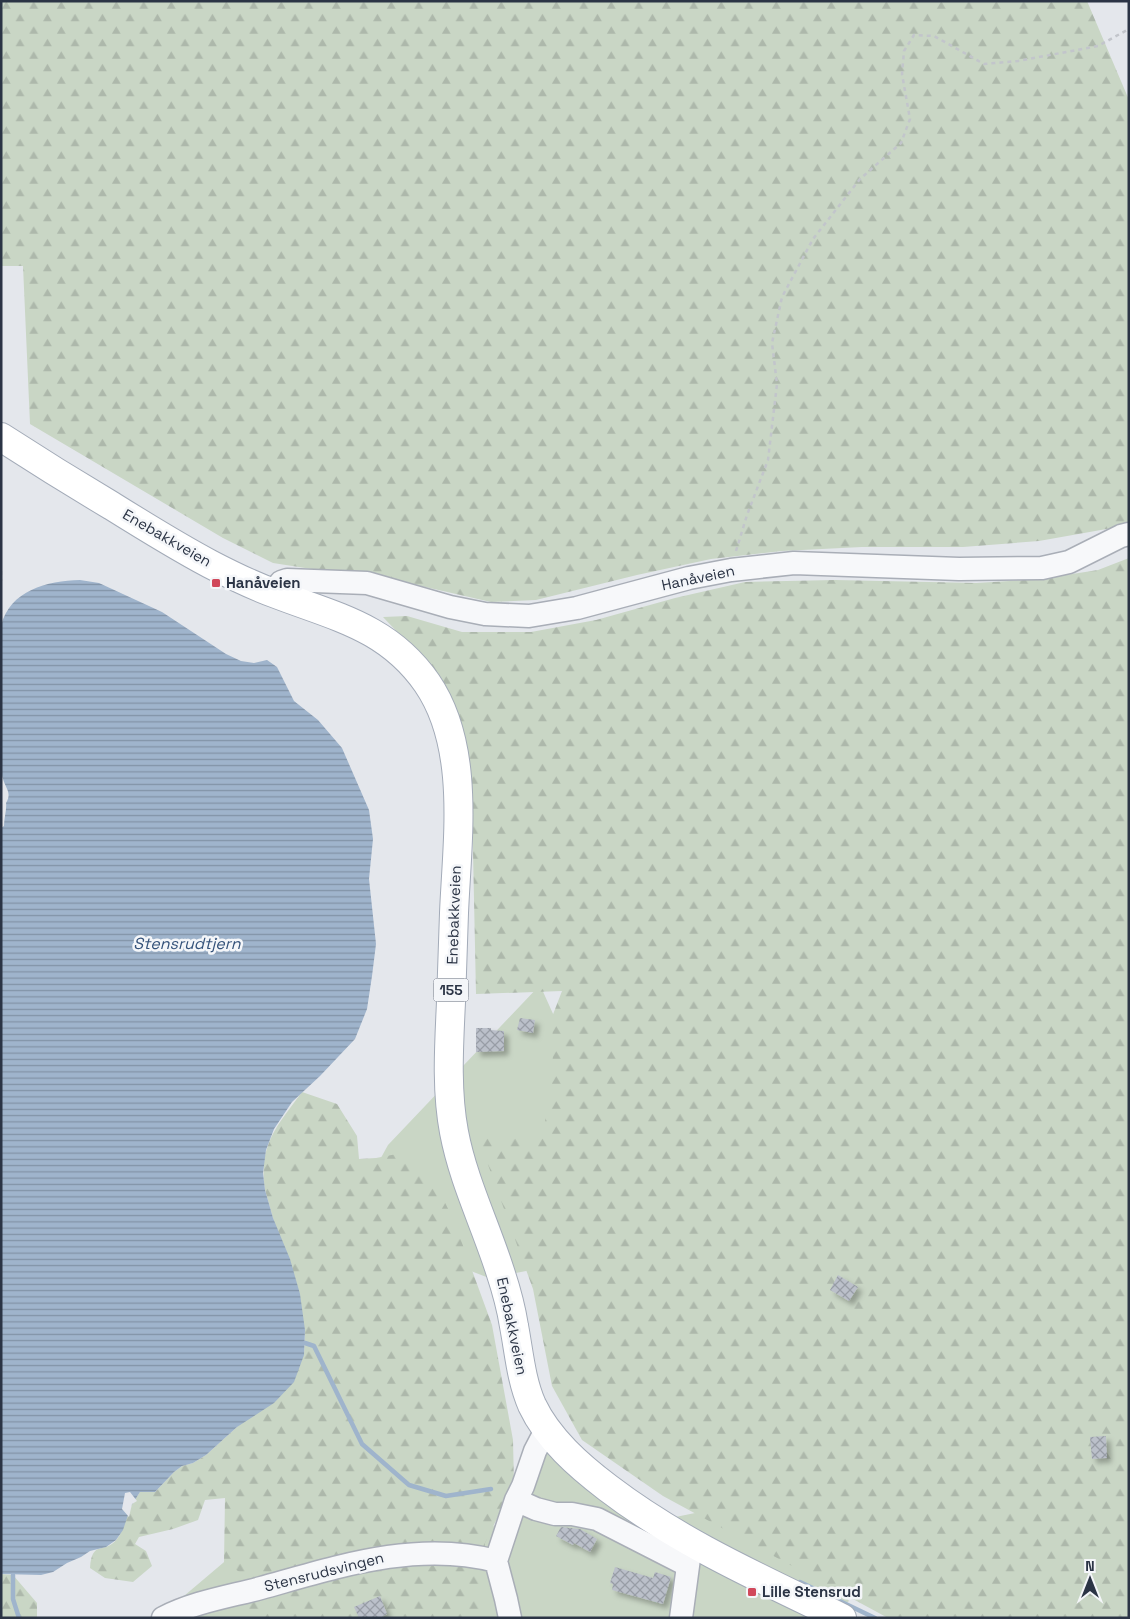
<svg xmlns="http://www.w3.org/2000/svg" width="1130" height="1619" font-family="'Space Grotesk',sans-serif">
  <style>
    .grass { fill: #c9d6c5 }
    .forest { fill: url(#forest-firs) }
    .water { fill: url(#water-rules) }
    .pier { fill: #e4e7ec }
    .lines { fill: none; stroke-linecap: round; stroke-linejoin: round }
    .stream { stroke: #9fb4cc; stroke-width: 4.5 }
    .building { fill: url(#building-cross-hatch); filter: url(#shadow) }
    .minor-casing { stroke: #a9aeb7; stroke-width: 25 }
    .major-casing { stroke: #a3abb8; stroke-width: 30 }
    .path { stroke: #c2c5cb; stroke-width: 2.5; stroke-dasharray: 4 4; stroke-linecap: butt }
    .minor { stroke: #f7f8fa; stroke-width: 22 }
    .major { stroke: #fff; stroke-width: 28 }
    .poi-dot { fill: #d1495b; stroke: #f4f6f9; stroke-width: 2 }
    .labels { text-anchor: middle; stroke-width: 5; stroke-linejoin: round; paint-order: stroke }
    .shield { fill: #f4f6f9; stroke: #676e7b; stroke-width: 1 }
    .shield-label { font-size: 14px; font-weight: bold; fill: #2b3445 }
    .street-label { font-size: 15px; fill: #2b3445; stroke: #f4f6f9 }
    .poi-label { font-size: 15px; font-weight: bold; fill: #2b3445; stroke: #f4f6f9; text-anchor: start }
    .water-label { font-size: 16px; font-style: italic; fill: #34527a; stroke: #f4f6f9 }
  </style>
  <defs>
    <pattern id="forest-firs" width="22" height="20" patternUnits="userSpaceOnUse" patternTransform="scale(1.25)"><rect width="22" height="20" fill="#c9d6c5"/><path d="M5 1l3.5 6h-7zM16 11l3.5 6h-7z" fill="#adb8ab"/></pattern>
    <pattern id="water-rules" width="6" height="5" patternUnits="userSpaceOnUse" patternTransform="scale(1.25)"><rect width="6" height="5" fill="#9fb4cc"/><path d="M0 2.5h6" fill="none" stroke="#8293a7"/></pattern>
    <pattern id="building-cross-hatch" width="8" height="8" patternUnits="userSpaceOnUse" patternTransform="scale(1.25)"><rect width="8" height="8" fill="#bbc0ca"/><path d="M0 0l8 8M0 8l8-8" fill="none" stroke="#989da6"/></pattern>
    <filter id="shadow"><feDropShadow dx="4.5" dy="4.5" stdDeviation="2.5" flood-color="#0004"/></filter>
  </defs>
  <rect width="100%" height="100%" fill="#e4e7ec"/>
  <!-- grass -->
  <path class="grass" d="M540 985 658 1246 489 1278 406 1246 377 1165 388 1145Z
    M537 1426 661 1520 695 1513 741 1449 849 1601 827 1618H158L288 1508 489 1529 508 1517Z"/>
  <!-- forest -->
  <path class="forest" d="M1 1H1087L1129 100V525L1039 541 963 547H862L782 551 711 559 637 575 536 600 491 602 421 586 273 563 223 538 30 424 23 266H1Z
    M1129 558V1618H888L663 1496 582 1440 552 1386 533 1289 478 1137 543 1134 551 1085 553 1052 552 1017 562 991 476 994 472 804 464 738 440 677 383 617 407 616 462 632H531L596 620 675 598 745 582 835 580 976 583 1040 579 1098 570Z
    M302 1092 337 1104 357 1136 359 1159 376 1158 402 1153 431 1174 454 1221 492 1325 513 1440 514 1484 485 1543 481 1618H245L252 1580 224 1562 225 1498 205 1500 198 1520 173 1529 139 1537 135 1544 146 1551 152 1566 133 1582 105 1578 90 1568C92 1539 104 1555 117 1539 124 1530 125 1519 129 1509 131 1503 137 1497 140 1492H155L174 1472 182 1466 193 1463 206 1455 237 1427 304 1355 305 1330 265 1190C258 1145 277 1126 302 1092Z
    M1 1574 13 1575 37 1603V1618H1Z"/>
  <!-- water -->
  <path class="water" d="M80 580 99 583 162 612 226 654 241 661 254 663 267 660 277 667 294 701 318 720 342 748 369 810 373 839 369 879 376 944 372 976 367 1009 355 1039 320 1076 292 1102 274 1129 266 1150 263 1173 265 1190 273 1218 290 1259 300 1294 305 1330 304 1355 294 1382 274 1403 237 1427 206 1455 193 1463 182 1466 174 1472 155 1492H140L131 1506 123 1530 116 1540 106 1547 90 1551 81 1557 67 1563 53 1572 41 1575 1 1574V828L4 826C4 818 7 809 6 803 12 793 6 789 3 779 1 774 3 771 1 767V626C10 590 47 581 80 580Z"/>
  <!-- pier -->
  <path class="pier" d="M130 1492 137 1501 132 1504 129 1517 122 1509 125 1493Z"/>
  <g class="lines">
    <!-- stream -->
    <path class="stream" d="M305 1343 314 1346 362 1444 409 1485 446 1496 491 1489
      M13 1575V1599L19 1618
      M800 1582 875 1618"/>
  </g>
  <!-- building -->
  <path class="building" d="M520 1018 535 1020 533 1033 517 1030Z
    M476 1028H491V1030L504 1031V1051L476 1052Z
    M838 1275 858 1287 849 1301 830 1290Z
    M1106 1436 1107 1458 1092 1459 1090 1437Z
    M561 1527 580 1529 597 1539 590 1552 574 1543 573 1545 556 1536Z
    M615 1567 653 1578 655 1572 671 1577 663 1604 612 1590 613 1584 610 1583Z
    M380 1596 387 1614 380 1618H359L354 1607Z"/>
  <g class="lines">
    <!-- minor casing -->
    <g class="minor-casing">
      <path id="minor" d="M274 593 281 582 287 580 367 583 450 607 485 614 529 616 577 608 689 578 731 570 794 563 959 569 1042 568 1069 562 1121 536 1129 534
        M516 1500 536 1509 555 1514H572L597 1519 687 1565
        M163 1618C194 1602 227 1597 261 1588 337 1567 416 1540 496 1561
        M510 1618 506 1599 496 1561 516 1500 523 1486 535 1451 547 1428
        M681 1618 690 1551"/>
    </g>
    <!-- major casing -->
    <g class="major-casing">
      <path id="major" d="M1 437C38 461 75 484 112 506 144 526 176 546 210 564 231 575 254 586 276 594 336 617 388 627 427 683 471 747 457 840 454 913 453 943 452 973 451 1002 449 1045 446 1090 454 1132 463 1180 485 1224 500 1271 506 1289 511 1307 514 1326 519 1352 521 1380 532 1405 548 1439 579 1466 608 1488 680 1543 762 1579 842 1618"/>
    </g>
    <!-- path -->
    <path class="path" d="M736 551 747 515 768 460 777 384 772 343 782 297 813 239 860 179 901 143 910 119 902 74 904 51 914 35 934 36 984 64 1018 61 1098 46 1129 29
      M1 571V581
      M1 610V611"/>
    <!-- minor -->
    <use href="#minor" class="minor"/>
    <!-- major -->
    <use href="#major" class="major"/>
  </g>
  <!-- markers -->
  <g class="poi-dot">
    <rect x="211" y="578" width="10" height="10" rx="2.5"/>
    <rect x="747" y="1587" width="10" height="10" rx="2.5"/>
  </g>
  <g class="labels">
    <!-- shield labels -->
    <rect class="shield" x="433.5" y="978.5" width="35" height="23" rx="4"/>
    <g class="shield-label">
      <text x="451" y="995">155</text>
    </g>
    <!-- street labels -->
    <g class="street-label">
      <text transform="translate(167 538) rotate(30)" y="5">Enebakkveien</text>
      <text transform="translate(698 578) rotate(-12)" y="5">Hanåveien</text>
      <text transform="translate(454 915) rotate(-88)" y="5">Enebakkveien</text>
      <text transform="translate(512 1326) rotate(78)" y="5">Enebakkveien</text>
      <text transform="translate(324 1572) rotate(-14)" y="5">Stensrudsvingen</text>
    </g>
    <!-- poi labels -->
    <g class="poi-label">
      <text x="226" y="588">Hanåveien</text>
      <text x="762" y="1597">Lille Stensrud</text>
    </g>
    <!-- water labels -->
    <g class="water-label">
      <text x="187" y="949">Stensrudtjern</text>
    </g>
  </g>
  <!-- border -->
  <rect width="1130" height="1619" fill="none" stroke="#2b3445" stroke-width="5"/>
  <!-- north arrow -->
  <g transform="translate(1090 1579)" stroke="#f4f6f9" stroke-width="4" paint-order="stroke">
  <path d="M0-4L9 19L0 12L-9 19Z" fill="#2b3445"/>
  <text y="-8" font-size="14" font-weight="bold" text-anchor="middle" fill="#2b3445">N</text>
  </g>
</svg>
